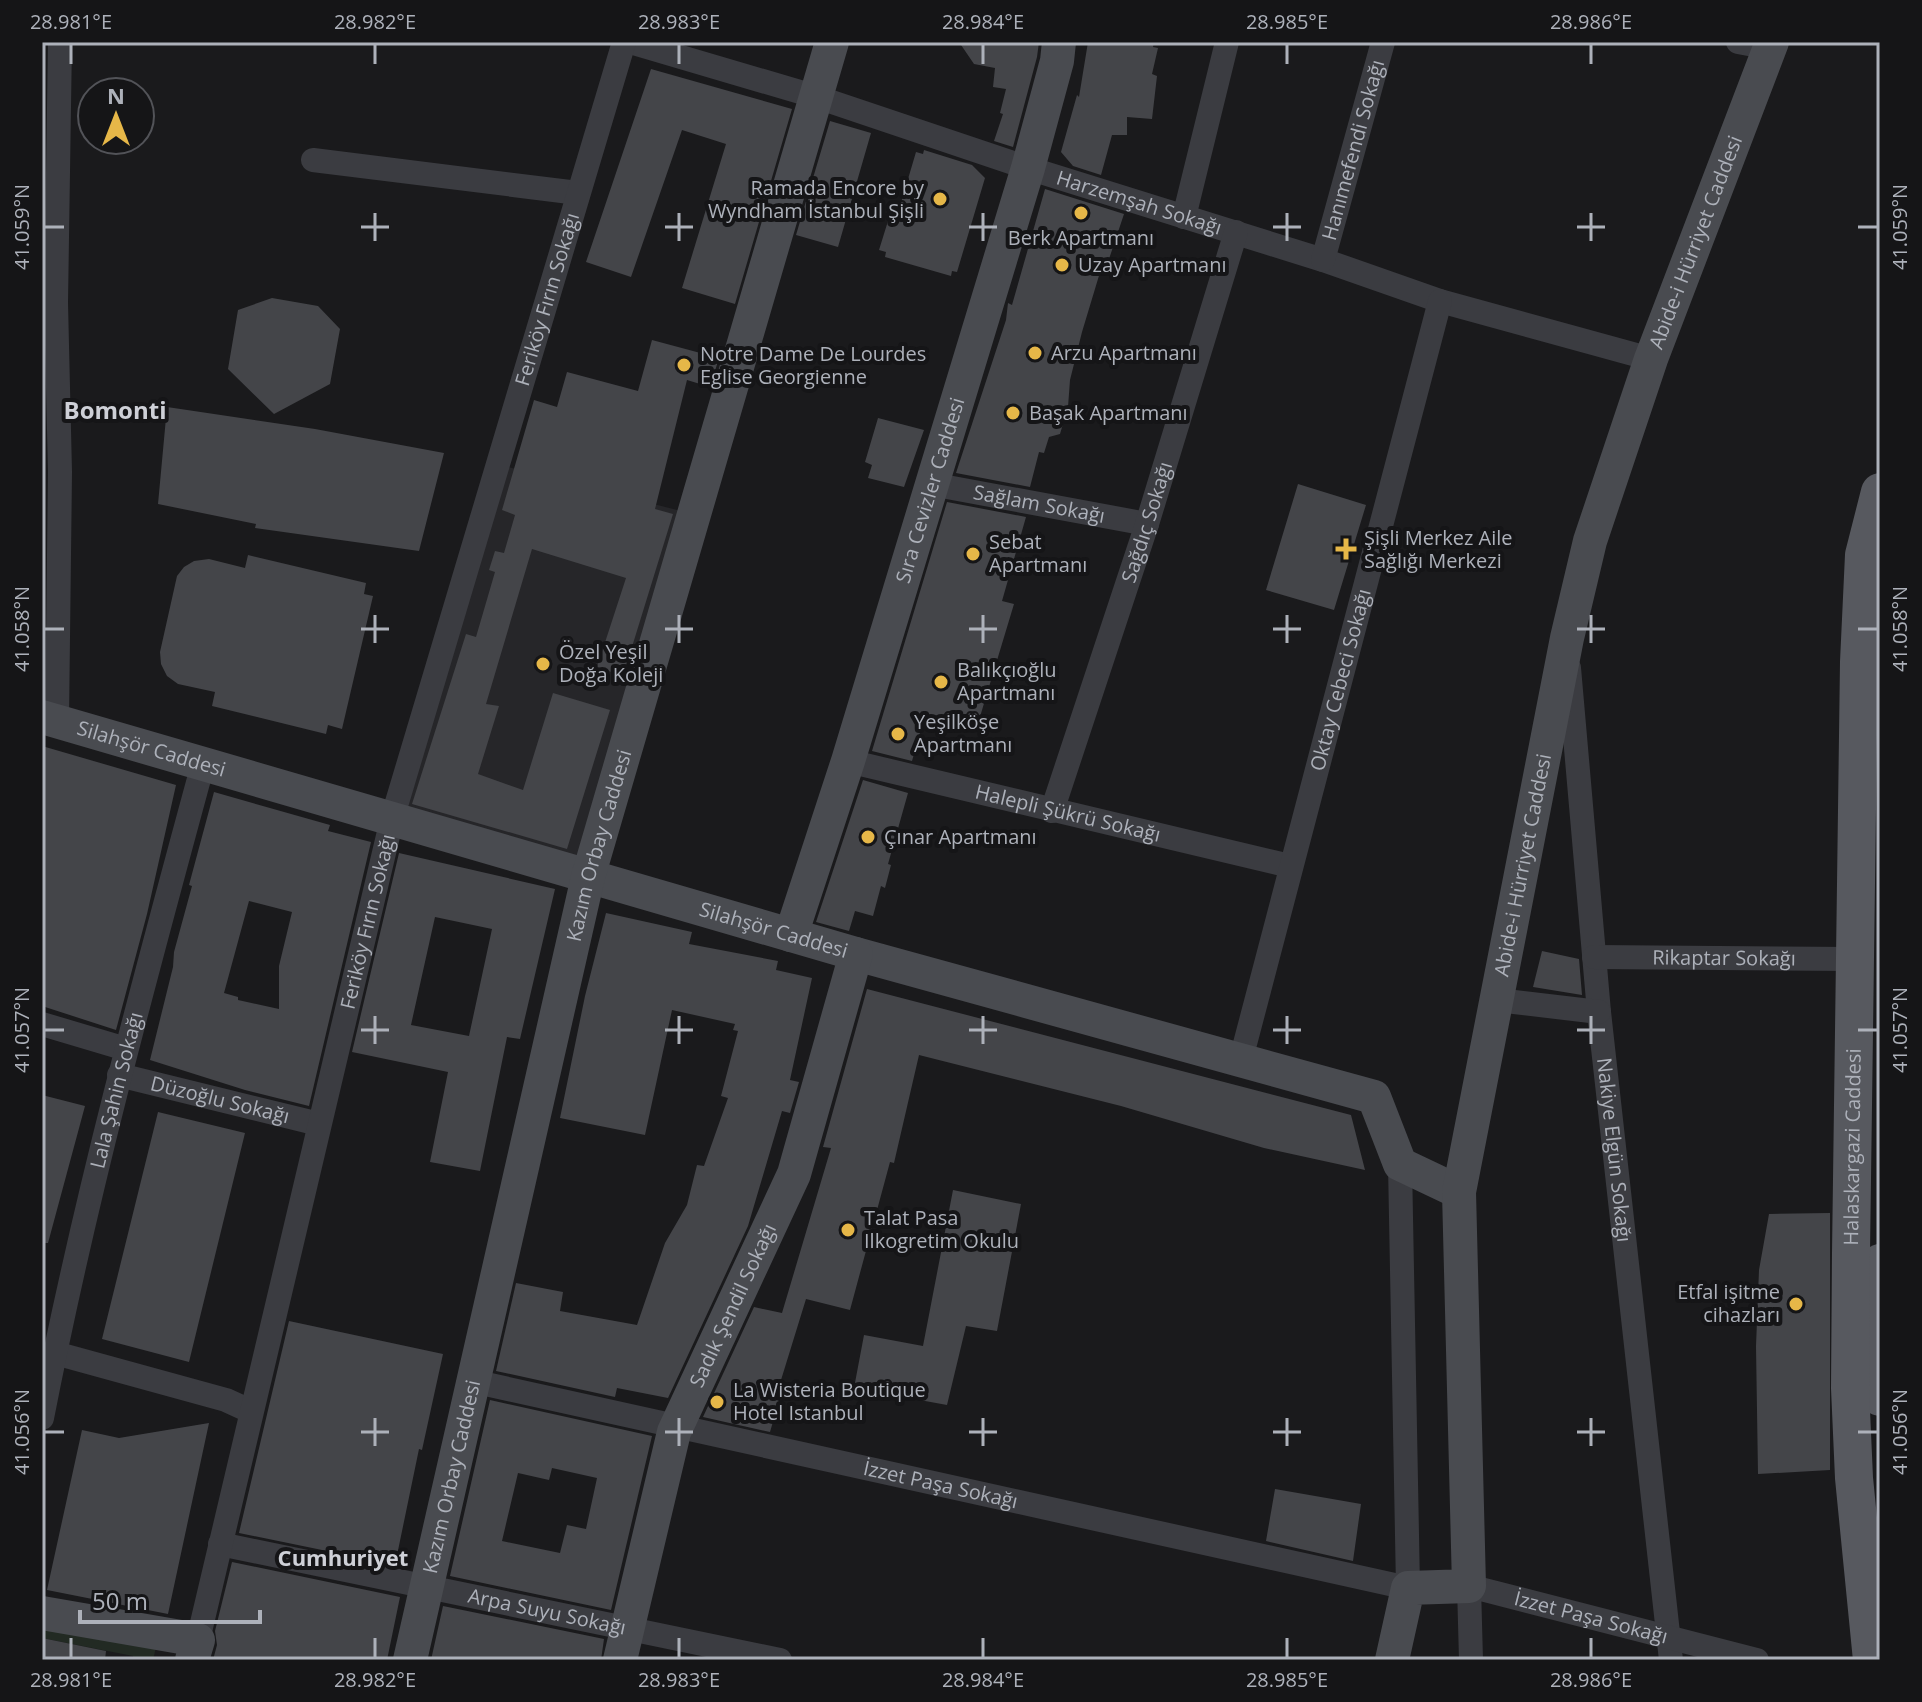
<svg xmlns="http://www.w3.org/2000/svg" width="1922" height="1702" font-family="'Open Sans',sans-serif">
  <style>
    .built { fill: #262629 }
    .green { fill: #222a23 }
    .building { fill: #444549; fill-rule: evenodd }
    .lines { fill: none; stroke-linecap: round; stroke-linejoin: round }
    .street { stroke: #3b3c41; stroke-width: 24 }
    .secondary { stroke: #494b50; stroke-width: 34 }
    .primary { stroke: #57595f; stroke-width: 38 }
    .ticks { fill: none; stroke: #adb1ba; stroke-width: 3 }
    .poi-dot { fill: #e6b748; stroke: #151517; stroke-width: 3 }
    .labels { text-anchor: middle; stroke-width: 8; stroke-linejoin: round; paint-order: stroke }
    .street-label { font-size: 20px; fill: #adb1ba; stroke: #151517 }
    .poi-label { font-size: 20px; fill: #adb1ba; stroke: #151517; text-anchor: start }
    .neighbourhood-label { font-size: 22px; font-weight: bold; fill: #ced0d7; stroke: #151517 }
    .quarter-label { font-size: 24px; font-weight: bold; fill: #ced0d7; stroke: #151517 }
    .neatline { fill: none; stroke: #adb1ba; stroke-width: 3 }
    .ticks-label { font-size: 20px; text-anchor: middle; fill: #adb1ba }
  </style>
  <rect width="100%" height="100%" fill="#1a1a1c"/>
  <!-- built -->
  <path class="built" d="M504 466 685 512 579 867 402 816Z"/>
  <!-- green -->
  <path class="green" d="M42 1623 156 1647 153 1660H133V1656L42 1638Z"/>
  <!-- building -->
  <path class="building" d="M959 42H1039L1037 57 1013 147 994 141 1003 114 1000 113 1006 89 993 87 995 68 974 64Z
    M1088 42H1154L1153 47 1158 48 1152 74 1157 76 1152 119 1127 117V135H1112L1101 175 1073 166 1061 152 1077 95 1079 97Z
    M651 69 792 109 735 304 682 288 726 144 682 130 631 277 586 262Z
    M830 121 871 133 838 247 796 235Z
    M924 150 972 165 985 178 957 272 952 271 951 276 885 257 886 252 879 250 888 221 895 223 916 152 923 154Z
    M1045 189 1124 214 1109 259H1104L1082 332 1070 380 1068 407 1060 434 1049 437 1044 453 1039 452 1030 487 956 473 1006 320 1008 303 1012 305Z
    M272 298 318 306 340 329 330 384 274 414 228 369 238 310Z
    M652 340 719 358 710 387 687 380 655 509 673 514 623 676 597 667 626 578 532 549 486 704 499 706 478 774 523 790 553 693 610 710 567 849 412 804 466 634 476 637 495 572 489 570 495 551 504 553 515 515 502 510 534 400 557 407 567 372 638 391Z
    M167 407 315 429 444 453 419 551 255 528 256 524 158 504Z
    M878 418 924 430 904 487 868 478 872 465 865 462Z
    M1298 484 1366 505 1334 610 1266 590Z
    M947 502 1026 517 1002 601 1014 604 976 730 925 715 912 761 872 751Z
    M248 555 366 583 364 594 373 596 342 729 328 725 326 734 212 706 215 692 178 684 167 676 161 664 160 652 177 576 184 567 194 561 209 559 245 568Z
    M42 746 176 785 147 914 116 1030 42 1006Z
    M863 780 908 793 888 864 891 865 885 888 881 886 873 916 855 911 849 931 816 922Z
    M214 792 330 825 328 831 371 842 309 1106 245 1090 150 1060 173 967 174 952 192 886 189 885ZM249 901 292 912 279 966V1009L238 1000V997L224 993Z
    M399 853 555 889 520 1039 507 1037 480 1171 430 1162 448 1072 352 1052ZM435 917 492 929 469 1036 411 1025Z
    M606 913 692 932 689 944 778 961 776 970 812 978 790 1080 799 1082 790 1113 782 1111 748 1226 668 1398 617 1388 615 1397 496 1371 516 1283 563 1292 560 1311 637 1325 665 1243 687 1205 697 1165 704 1166 728 1098 721 1096 738 1031 733 1030 735 1024 672 1010 645 1135 560 1118 585 996Z
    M1542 951 1579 959 1582 995 1533 987Z
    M867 989 1351 1115 1365 1170 1264 1148 1121 1106 919 1055 894 1163 890 1162 850 1310 806 1299 777 1393 781 1394 770 1432 703 1417 754 1307 782 1313 831 1148 823 1147Z
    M42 1095 85 1106 48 1243H42Z
    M158 1112 245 1133 189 1362 102 1339Z
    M953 1190 1021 1204 997 1331 966 1326 947 1405 854 1388 864 1335 923 1346Z
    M1830 1213V1470L1758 1474 1756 1346 1759 1270 1769 1214Z
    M289 1321 443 1354 422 1450 419 1449 395 1565 239 1533Z
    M490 1400 652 1436 611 1610 450 1576ZM552 1468 597 1478 586 1529 567 1525 560 1553 502 1541 518 1473 549 1480Z
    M209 1423 168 1614 47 1590 82 1430 119 1438Z
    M1275 1489 1361 1504 1353 1561 1266 1541Z
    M232 1562 400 1597 387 1660H213L217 1645 215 1631Z
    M443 1606 604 1639 601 1660H431Z
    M42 1638 106 1651 105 1660H42Z"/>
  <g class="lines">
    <!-- street -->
    <g class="street">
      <path id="s1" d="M630 42 817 97 1028 168 1323 260 1440 301 1651 359"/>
      <path d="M1738 42 1770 48"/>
      <path d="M313 160 578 193"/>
      <path d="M1184 217 1227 42"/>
      <path id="s2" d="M1323 260 1383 42"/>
      <path id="s3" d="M931 484 1147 524"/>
      <path id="s4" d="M1569 668 1599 1012 1671 1660"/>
      <path d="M57 721 60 472 56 303 60 42"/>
      <path id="s5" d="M848 761 1290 866"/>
      <path id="s6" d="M1052 811 1147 524 1236 232"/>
      <path id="s7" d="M1594 957 1853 959"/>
      <path d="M1497 1000 1599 1012"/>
      <path d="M42 1024 126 1049"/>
      <path id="s8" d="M1241 1059 1440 301"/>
      <path id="s9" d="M119 1075 319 1124"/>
      <path d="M55 1353 226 1400 250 1411"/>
      <path id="s10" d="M472 1381 1408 1588 1400 1164"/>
      <path id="s11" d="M42 1418C85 1197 144 981 203 764"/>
      <path id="s12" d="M220 1544 780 1660"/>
      <path id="s13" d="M198 1640 392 819 624 42"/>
      <path id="s14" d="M1471 1660 1469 1586 1757 1660"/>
    </g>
    <!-- secondary -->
    <g class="secondary">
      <path id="s15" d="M42 717 856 954 1374 1097 1400 1164 1459 1192"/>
      <path id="s16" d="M791 935 848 761 1028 168 1057 61 1059 42"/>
      <path d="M42 1613 198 1640 192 1660"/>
      <path id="s17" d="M410 1660 588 877 832 42"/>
      <path id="s18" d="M620 1660 674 1432 794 1174 856 954"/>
      <path id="s19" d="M1392 1660 1408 1588 1469 1586 1459 1192 1567 638 1590 541 1651 359 1772 42"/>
    </g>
    <!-- primary -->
    <g class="primary">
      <path d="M1880 1263V1397"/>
      <path id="s20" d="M1872 1660 1854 1478 1850 1388 1851 1253 1859 662 1864 555 1880 492"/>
    </g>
  </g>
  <!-- ticks -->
  <path class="ticks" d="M71 44V64M375 44V64M679 44V64M983 44V64M1287 44V64M1591 44V64M375 213V241M679 213V241M983 213V241M1287 213V241M1591 213V241M44 227H64M361 227H389M665 227H693M969 227H997M1273 227H1301M1577 227H1605M1858 227H1878M375 615V643M679 615V643M983 615V643M1287 615V643M1591 615V643M44 629H64M361 629H389M665 629H693M969 629H997M1273 629H1301M1577 629H1605M1858 629H1878M375 1016V1044M679 1016V1044M983 1016V1044M1287 1016V1044M1591 1016V1044M44 1030H64M361 1030H389M665 1030H693M969 1030H997M1273 1030H1301M1577 1030H1605M1858 1030H1878M375 1418V1446M679 1418V1446M983 1418V1446M1287 1418V1446M1591 1418V1446M44 1432H64M361 1432H389M665 1432H693M969 1432H997M1273 1432H1301M1577 1432H1605M1858 1432H1878M71 1638V1658M375 1638V1658M679 1638V1658M983 1638V1658M1287 1638V1658M1591 1638V1658"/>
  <!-- markers -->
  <g class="poi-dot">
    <circle cx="940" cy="199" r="8"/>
    <circle cx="1081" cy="213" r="8"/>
    <circle cx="1062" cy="265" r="8"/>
    <circle cx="1035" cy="353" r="8"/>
    <circle cx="684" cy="365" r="8"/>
    <circle cx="1013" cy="413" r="8"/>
    <path d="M1342 537h8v8h8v8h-8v8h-8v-8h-8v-8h8z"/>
    <circle cx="973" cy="554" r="8"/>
    <circle cx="543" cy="664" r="8"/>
    <circle cx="941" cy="682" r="8"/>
    <circle cx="898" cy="734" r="8"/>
    <circle cx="868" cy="837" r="8"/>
    <circle cx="848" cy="1230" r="8"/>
    <circle cx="1796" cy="1304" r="8"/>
    <circle cx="717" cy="1402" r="8"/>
  </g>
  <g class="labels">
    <!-- street labels -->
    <g class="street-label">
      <text dy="7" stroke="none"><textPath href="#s2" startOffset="114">Hanımefendi Sokağı</textPath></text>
      <text dy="7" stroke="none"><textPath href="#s1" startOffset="534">Harzemşah Sokağı</textPath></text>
      <text dy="7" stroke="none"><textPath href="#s19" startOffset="1510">Abide-i Hürriyet Caddesi</textPath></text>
      <text dy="7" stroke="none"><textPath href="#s13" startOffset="1386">Feriköy Fırın Sokağı</textPath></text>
      <text dy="7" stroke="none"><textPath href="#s16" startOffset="466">Sıra Cevizler Caddesi</textPath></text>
      <text dy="7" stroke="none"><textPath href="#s3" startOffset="110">Sağlam Sokağı</textPath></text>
      <text dy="7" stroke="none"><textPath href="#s6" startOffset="304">Sağdıç Sokağı</textPath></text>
      <text dy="7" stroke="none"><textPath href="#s8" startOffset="392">Oktay Cebeci Sokağı</textPath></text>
      <text dy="7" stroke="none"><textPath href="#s15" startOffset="114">Silahşör Caddesi</textPath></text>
      <text dy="7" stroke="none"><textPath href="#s5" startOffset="226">Halepli Şükrü Sokağı</textPath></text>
      <text dy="7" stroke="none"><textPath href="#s17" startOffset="836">Kazım Orbay Caddesi</textPath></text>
      <text dy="7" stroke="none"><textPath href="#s19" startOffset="862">Abide-i Hürriyet Caddesi</textPath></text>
      <text dy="7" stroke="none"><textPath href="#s13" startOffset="738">Feriköy Fırın Sokağı</textPath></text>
      <text dy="7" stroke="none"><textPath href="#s15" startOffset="762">Silahşör Caddesi</textPath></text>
      <text dy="7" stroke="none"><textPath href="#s7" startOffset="130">Rikaptar Sokağı</textPath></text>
      <text dy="7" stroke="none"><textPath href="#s11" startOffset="336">Lala Şahin Sokağı</textPath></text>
      <text dy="7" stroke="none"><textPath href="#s9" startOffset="104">Düzoğlu Sokağı</textPath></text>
      <text dy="7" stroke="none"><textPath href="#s20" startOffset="514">Halaskargazi Caddesi</textPath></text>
      <text dy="7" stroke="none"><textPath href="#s4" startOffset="484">Nakiye Elgün Sokağı</textPath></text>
      <text dy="7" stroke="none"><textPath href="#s18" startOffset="374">Sadık Şendil Sokağı</textPath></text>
      <text dy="7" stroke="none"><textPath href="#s17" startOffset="188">Kazım Orbay Caddesi</textPath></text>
      <text dy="7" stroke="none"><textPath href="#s10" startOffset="480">İzzet Paşa Sokağı</textPath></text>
      <text dy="7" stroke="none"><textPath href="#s12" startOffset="334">Arpa Suyu Sokağı</textPath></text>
      <text dy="7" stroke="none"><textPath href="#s14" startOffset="200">İzzet Paşa Sokağı</textPath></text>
    </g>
    <!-- poi labels -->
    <g class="poi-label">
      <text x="924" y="195" text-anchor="end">Ramada Encore by<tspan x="924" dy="23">Wyndham İstanbul Şişli</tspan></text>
      <text x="1081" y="245" text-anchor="middle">Berk Apartmanı</text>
      <text x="1078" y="272">Uzay Apartmanı</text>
      <text x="1051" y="360">Arzu Apartmanı</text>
      <text x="700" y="361">Notre Dame De Lourdes<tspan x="700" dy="23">Eglise Georgienne</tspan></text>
      <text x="1029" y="420">Başak Apartmanı</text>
      <text x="1364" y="545">Şişli Merkez Aile<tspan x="1364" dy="23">Sağlığı Merkezi</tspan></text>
      <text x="989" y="549">Sebat<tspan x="989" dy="23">Apartmanı</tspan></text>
      <text x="559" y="659">Özel Yeşil<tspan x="559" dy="23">Doğa Koleji</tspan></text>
      <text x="957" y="677">Balıkçıoğlu<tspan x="957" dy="23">Apartmanı</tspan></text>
      <text x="914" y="729">Yeşilköşe<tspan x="914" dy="23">Apartmanı</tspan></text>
      <text x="884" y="844">Çınar Apartmanı</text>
      <text x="864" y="1225">Talat Pasa<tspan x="864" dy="23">Ilkogretim Okulu</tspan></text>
      <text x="1780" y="1299" text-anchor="end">Etfal işitme<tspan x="1780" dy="23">cihazları</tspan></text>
      <text x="733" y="1397">La Wisteria Boutique<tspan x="733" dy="23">Hotel Istanbul</tspan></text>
    </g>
    <!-- neighbourhood labels -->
    <g class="neighbourhood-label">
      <text x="343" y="1566">Cumhuriyet</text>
    </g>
    <!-- quarter labels -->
    <g class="quarter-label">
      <text x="115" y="419">Bomonti</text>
    </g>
  </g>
  <!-- border -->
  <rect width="1922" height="1702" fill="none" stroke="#151517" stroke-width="88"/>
  <!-- north arrow -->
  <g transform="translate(116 116)"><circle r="38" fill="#151517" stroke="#525358" stroke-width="2"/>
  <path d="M0-6L14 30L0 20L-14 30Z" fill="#e6b748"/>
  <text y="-12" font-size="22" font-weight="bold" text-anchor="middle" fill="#adb1ba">N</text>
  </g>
  <!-- scale -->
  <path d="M80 1610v12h180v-12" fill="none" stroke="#adb1ba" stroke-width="4"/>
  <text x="92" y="1610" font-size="24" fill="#adb1ba" stroke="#151517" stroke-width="6" paint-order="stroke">50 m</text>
  <rect x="44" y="44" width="1834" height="1614" class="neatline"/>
  <g class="ticks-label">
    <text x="71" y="29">28.981°E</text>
    <text x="375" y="29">28.982°E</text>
    <text x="679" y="29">28.983°E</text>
    <text x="983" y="29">28.984°E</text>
    <text x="1287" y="29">28.985°E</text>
    <text x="1591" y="29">28.986°E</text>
    <text transform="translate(22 227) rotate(-90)" y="7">41.059°N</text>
    <text transform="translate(1900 227) rotate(-90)" y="7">41.059°N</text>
    <text transform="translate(22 629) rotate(-90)" y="7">41.058°N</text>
    <text transform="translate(1900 629) rotate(-90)" y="7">41.058°N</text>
    <text transform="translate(22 1030) rotate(-90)" y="7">41.057°N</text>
    <text transform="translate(1900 1030) rotate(-90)" y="7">41.057°N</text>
    <text transform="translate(22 1432) rotate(-90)" y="7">41.056°N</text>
    <text transform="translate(1900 1432) rotate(-90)" y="7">41.056°N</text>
    <text x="71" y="1687">28.981°E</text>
    <text x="375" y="1687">28.982°E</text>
    <text x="679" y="1687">28.983°E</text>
    <text x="983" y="1687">28.984°E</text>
    <text x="1287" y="1687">28.985°E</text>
    <text x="1591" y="1687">28.986°E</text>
  </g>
</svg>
